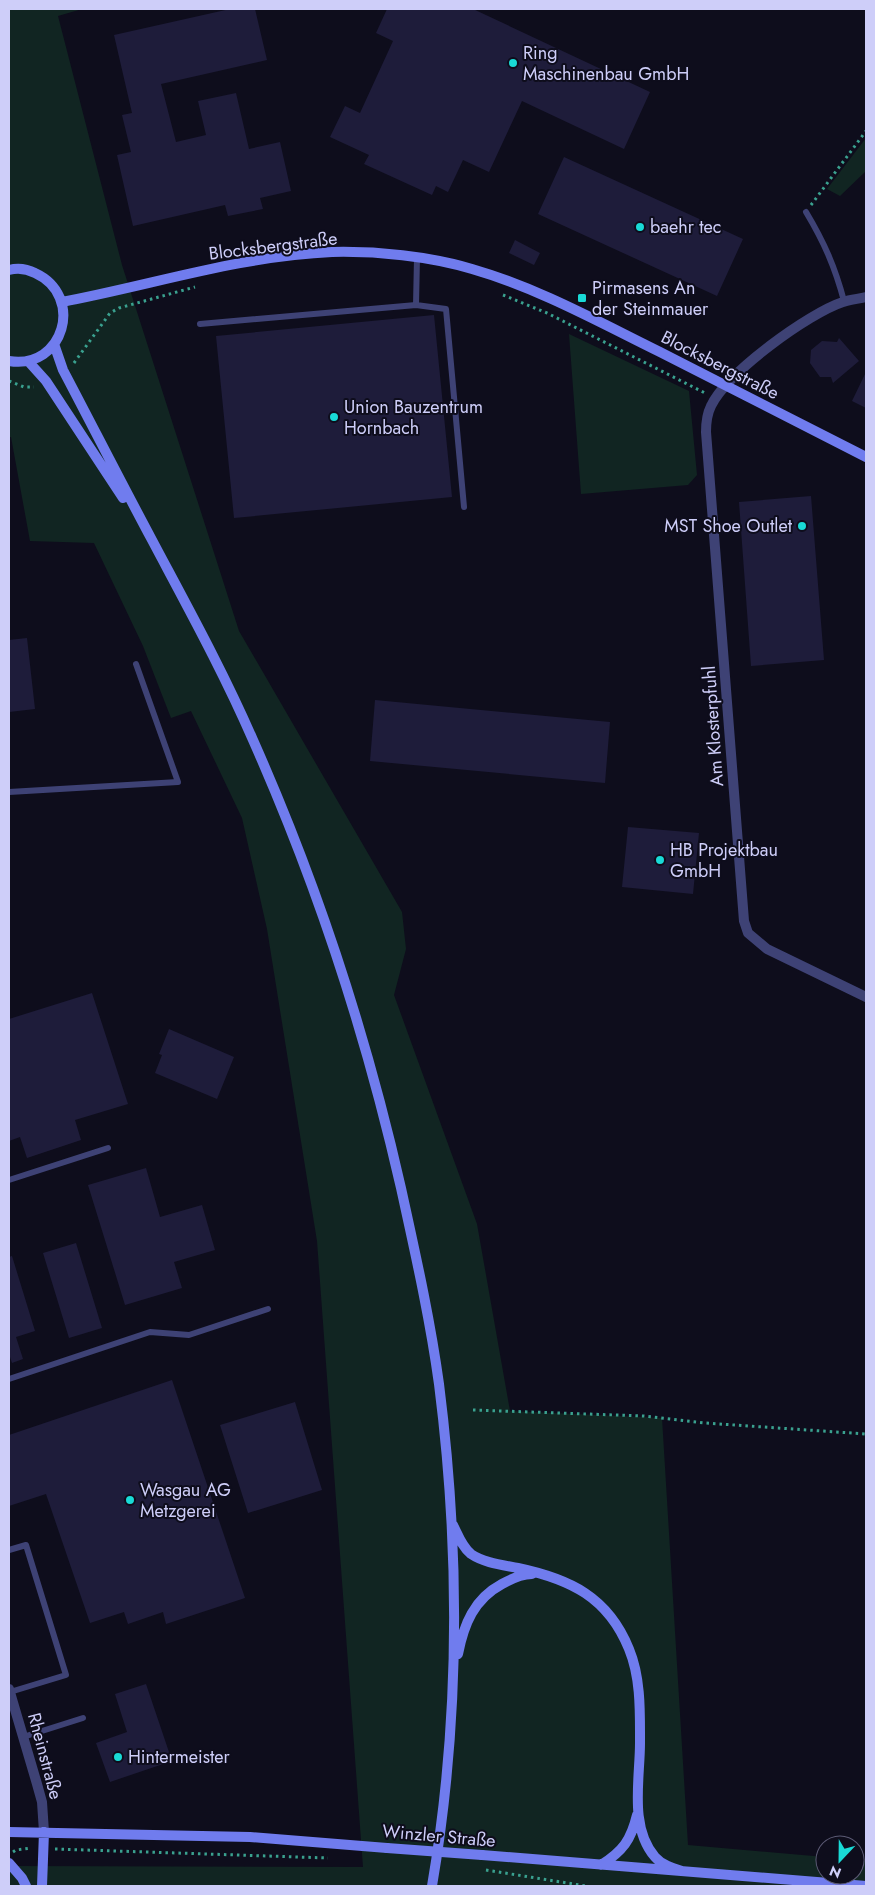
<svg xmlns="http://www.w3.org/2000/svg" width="875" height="1895" font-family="Jost,sans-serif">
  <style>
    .green { fill: #112522 }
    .building { fill: #1e1c3a }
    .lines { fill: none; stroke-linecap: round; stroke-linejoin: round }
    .path { stroke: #3aa18f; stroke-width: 3; stroke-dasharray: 2.5 4; stroke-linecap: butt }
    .lane { stroke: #3e4275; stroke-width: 6 }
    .street { stroke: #3e4275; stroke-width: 10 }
    .secondary { stroke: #707cee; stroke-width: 10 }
    .secondary-bridge { stroke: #707cee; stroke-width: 10 }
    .poi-dot { fill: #19dad6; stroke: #0e0d1c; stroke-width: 2 }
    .labels { text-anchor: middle; stroke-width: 4; stroke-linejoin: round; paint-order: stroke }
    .poi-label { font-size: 18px; fill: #cecef9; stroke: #0e0d1c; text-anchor: start }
    .street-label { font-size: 18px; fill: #cecef9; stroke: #0e0d1c }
  </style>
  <rect width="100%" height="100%" fill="#0e0d1c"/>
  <!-- green -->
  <path class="green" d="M9 9H82L58 16 122 265 239 631 402 912 406 949 394 995 477 1224 510 1411 662 1418 688 1845 825 1857V1875H855V1860L866 1861V1886H9V1866L363 1867 317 1241 267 929 242 818 191 711 171 718 143 646 94 543 30 541 11 437H9Z
    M866 138V171L840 196 827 189Z
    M569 334 689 391 697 475 688 485 581 494Z"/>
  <!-- building -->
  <path class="building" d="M230 9H255L267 60 161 84 176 142 206 135 198 101 236 93 249 149 280 142 291 191 260 198 263 209 228 216 225 205 133 226 117 155 131 152 122 115 132 113 114 35Z
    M387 9H473L650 92 624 149 522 101 489 172 463 160 448 192 436 186 432 195 364 164 369 155 330 137 345 106 360 113 393 41 376 33Z
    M564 157 743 239 717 296 538 214Z
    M515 240 540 253 534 265 509 253Z
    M434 315 452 497 234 518 216 336Z
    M839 338 859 361 833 383 831 377H820L810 363 811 350 822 341 837 342Z
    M866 372V408L852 401Z
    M811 496 824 660 751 666 739 502Z
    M27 638 35 709 9 712V640Z
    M375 700 610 722 605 783 370 761Z
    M628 827 699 833 693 894 622 887Z
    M92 993 128 1104 75 1120 81 1140 27 1158 20 1137 9 1141V1019Z
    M169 1029 234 1057 217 1099 155 1073 162 1055 159 1054Z
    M146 1168 160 1217 202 1205 215 1250 174 1262 182 1288 125 1305 88 1185Z
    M76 1243 102 1328 69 1338 43 1253Z
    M12 1256 35 1331 16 1337 23 1359 12 1363 9 1354V1257Z
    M172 1380 245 1598 166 1624 163 1612 128 1624 124 1612 90 1623 46 1494 9 1506V1435Z
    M295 1402 322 1490 248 1513 220 1425Z
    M146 1684 172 1761 110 1782 96 1743 127 1732 115 1694Z"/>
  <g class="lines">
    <!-- path -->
    <path class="path" d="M811 205 866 131
      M503 295 547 313 707 394
      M74 363 110 313 119 308 195 287
      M9 381 24 387H34
      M473 1410 644 1416 705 1423 866 1434
      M55 1849 328 1858
      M13 1852 16 1850 31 1848
      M486 1870 586 1886"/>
    <!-- lane -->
    <path class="lane" d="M806 212C824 242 835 267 844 301
      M416 305 446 309 464 507
      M200 324 416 305 417 258
      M9 792 178 782 136 664
      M9 1180 108 1148
      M9 1379 150 1332 189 1335 268 1309
      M9 1550 26 1545 66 1675 10 1692
      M23 1737 83 1718"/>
    <!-- street -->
    <path class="street" d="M866 297C859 299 851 299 843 302 809 313 726 373 711 406 707 414 706 423 706 432L744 921 748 933 767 949 866 997
      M9 1689 37 1784 42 1802 44 1832"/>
    <!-- secondary -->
    <path class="secondary" d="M9 270C17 268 27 269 35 273 85 296 64 370 9 361
      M62 302C152 285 240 256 332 252 376 251 429 256 472 269 538 288 599 322 660 352 729 387 798 422 866 457
      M54 344 63 370C93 427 122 484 152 540 187 606 223 671 253 740 317 884 366 1034 401 1188 415 1252 430 1318 439 1384 460 1550 460 1721 432 1886
      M28 361 46 381 123 498
      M453 1525C458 1535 462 1547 471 1554 484 1563 503 1565 518 1568 570 1579 608 1597 629 1649 641 1678 640 1712 640 1743 640 1779 629 1827 655 1857 662 1865 672 1868 682 1871
      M458 1654C464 1624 474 1599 502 1584 511 1579 521 1574 532 1574
      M9 1832 250 1837 387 1848
      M482 1855 866 1886
      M9 1863 22 1878 26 1886
      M601 1865C623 1851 631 1840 637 1815
      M42 1886 44 1832"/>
    <!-- secondary-bridge -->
    <path class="secondary-bridge" d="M387 1848 482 1855"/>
  </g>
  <!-- markers -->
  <g class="poi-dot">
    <circle cx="513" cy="63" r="5"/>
    <circle cx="640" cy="227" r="5"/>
    <rect x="577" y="293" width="10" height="10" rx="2.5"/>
    <circle cx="334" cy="417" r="5"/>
    <circle cx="802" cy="526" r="5"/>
    <circle cx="660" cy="860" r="5"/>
    <circle cx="130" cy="1500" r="5"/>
    <circle cx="118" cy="1757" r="5"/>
  </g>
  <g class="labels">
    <!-- poi labels -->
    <g class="poi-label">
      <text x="523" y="59">Ring<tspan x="523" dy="21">Maschinenbau GmbH</tspan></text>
      <text x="650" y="233">baehr tec</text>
      <text x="592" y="294">Pirmasens An<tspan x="592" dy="21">der Steinmauer</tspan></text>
      <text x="344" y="413">Union Bauzentrum<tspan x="344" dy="21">Hornbach</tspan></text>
      <text x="792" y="532" text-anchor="end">MST Shoe Outlet</text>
      <text x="670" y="856">HB Projektbau<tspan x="670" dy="21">GmbH</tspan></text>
      <text x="140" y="1496">Wasgau AG<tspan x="140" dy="21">Metzgerei</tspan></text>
      <text x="128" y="1763">Hintermeister</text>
    </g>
    <!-- street labels -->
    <g class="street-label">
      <text transform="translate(273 246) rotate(-7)" y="6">Blocksbergstraße</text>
      <text transform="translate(720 365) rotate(27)" y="6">Blocksbergstraße</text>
      <text transform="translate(713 726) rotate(-94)" y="6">Am Klosterpfuhl</text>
      <text transform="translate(45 1756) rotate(75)" y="6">Rheinstraße</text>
      <text transform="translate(439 1836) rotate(5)" y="6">Winzler Straße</text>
    </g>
  </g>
  <!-- border -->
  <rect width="875" height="1895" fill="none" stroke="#cecef9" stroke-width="20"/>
  <!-- north arrow -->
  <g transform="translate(840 1860) rotate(202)"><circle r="24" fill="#0e0d1c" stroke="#5b5a74"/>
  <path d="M0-4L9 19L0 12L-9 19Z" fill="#19dad6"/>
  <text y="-8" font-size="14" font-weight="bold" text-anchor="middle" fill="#cecef9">N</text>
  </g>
</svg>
